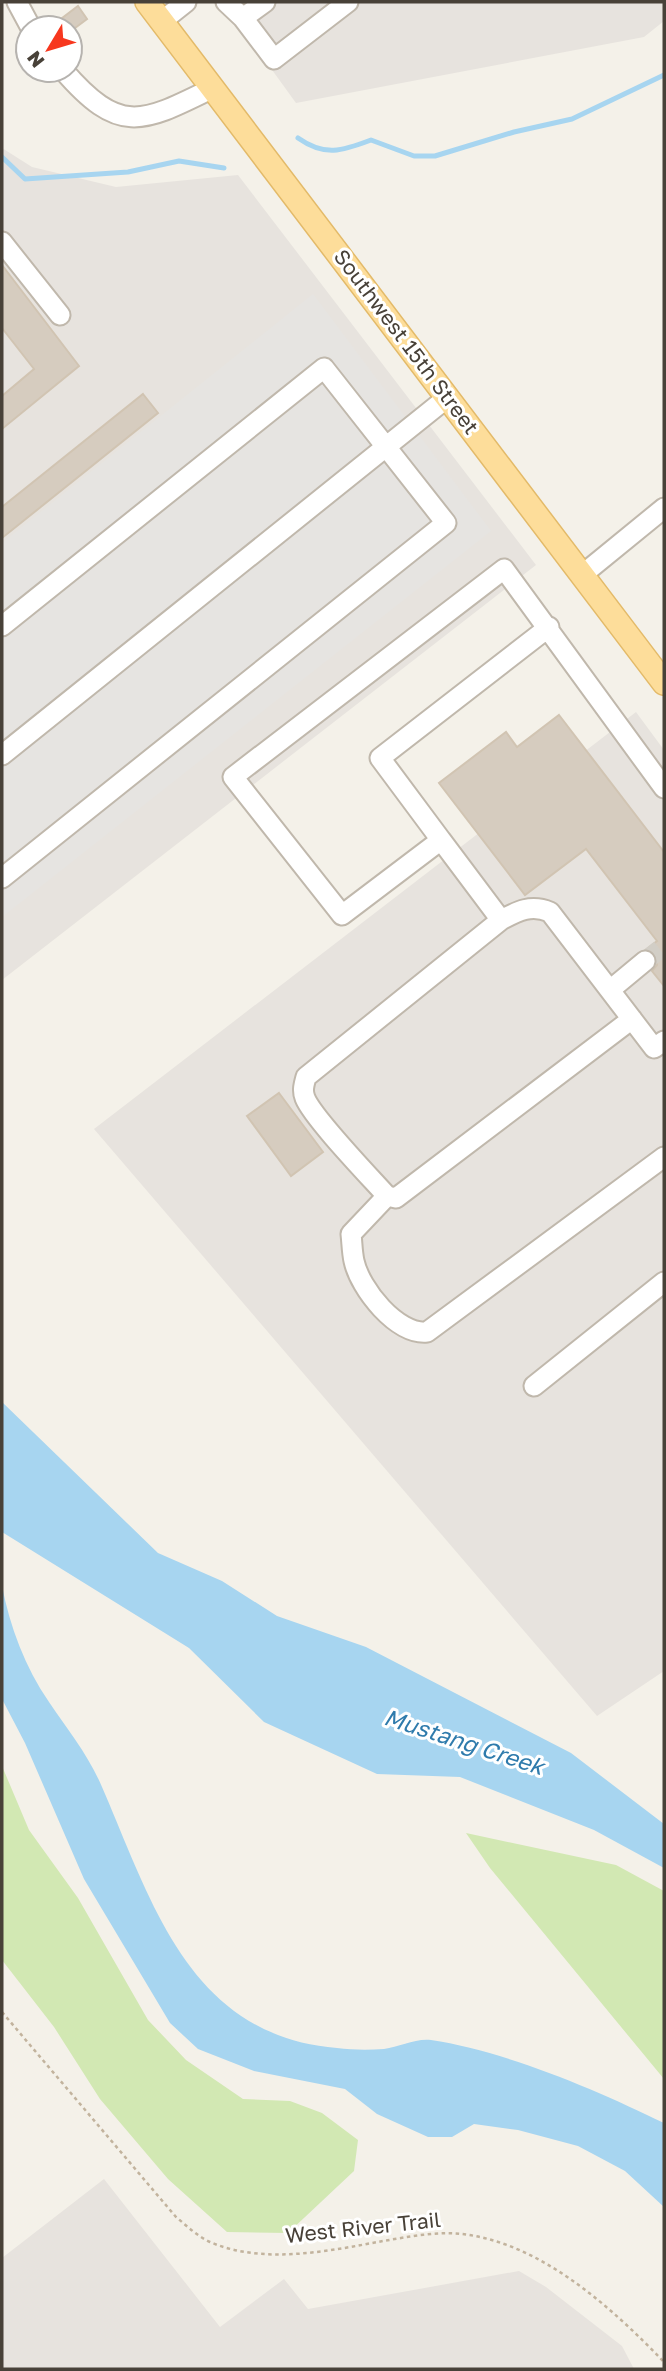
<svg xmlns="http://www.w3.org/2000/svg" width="666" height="2371" font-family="'Golos Text',sans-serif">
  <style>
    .industrial { fill: #e7e3de }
    .green { fill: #d2e8b3 }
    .parking { fill: #e6e4e1 }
    .water { fill: #a7d5f0 }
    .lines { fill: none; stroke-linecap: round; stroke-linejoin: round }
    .stream { stroke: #a7d5f0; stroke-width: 5 }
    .building { fill: #d6ccbf; stroke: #d1c4b2; stroke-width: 2 }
    .minor-tunnel { stroke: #d2cec6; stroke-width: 19; stroke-dasharray: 19 10; stroke-linecap: butt }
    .minor-casing { stroke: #c0b8ac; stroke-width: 23 }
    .major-casing { stroke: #e3ba69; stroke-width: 26 }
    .path { stroke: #c2b39d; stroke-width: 2.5; stroke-dasharray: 3.5 3.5; stroke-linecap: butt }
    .minor { stroke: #fff; stroke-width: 19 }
    .major { stroke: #fddd9a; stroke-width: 23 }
    .labels { text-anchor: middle; stroke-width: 6; stroke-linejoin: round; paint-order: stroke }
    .street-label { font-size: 21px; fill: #484138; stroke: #fff }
    .water-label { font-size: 23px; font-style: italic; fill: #2f7bac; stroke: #fff }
  </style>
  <rect width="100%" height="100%" fill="#f4f1e9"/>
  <!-- industrial -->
  <path class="industrial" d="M223 2H664V21L644 37 296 103Z
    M2 148 32 167 116 187 238 175 536 565 2 980Z
    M636 712 664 750V1671L597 1716 94 1129Z
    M104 2179 220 2327 284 2279 308 2309 519 2271 546 2287 622 2346 634 2369H2V2258Z"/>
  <!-- green -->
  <path class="green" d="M2 1766 29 1830 78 1898 148 2020 186 2060 243 2099 290 2101 322 2113 358 2140 354 2171 288 2233 227 2232 168 2179 100 2099 54 2027 2 1960Z
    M466 1833 616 1865 664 1891V2079L490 1868Z"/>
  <!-- parking -->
  <path class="parking" d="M313 294 491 531 2 917V543Z"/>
  <!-- water -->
  <path class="water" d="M2 1402 158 1553 222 1581 277 1616 366 1647 571 1753 664 1824V1868L594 1830 460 1777 377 1774 264 1722 189 1648 2 1532Z
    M2 1586C10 1627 25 1667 49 1702 68 1730 89 1756 102 1787 152 1902 189 2036 337 2048 352 2050 369 2050 384 2049 399 2047 416 2038 431 2040 505 2051 597 2090 664 2123V2207L625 2171 578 2146 518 2130 474 2124 452 2137H428L377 2114 345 2089 254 2071 198 2049 170 2023 84 1879 25 1743 2 1699Z"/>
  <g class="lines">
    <!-- stream -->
    <path class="stream" d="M298 138C325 157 342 151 371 140L414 156H435L514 132 572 119 664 75
      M2 157 25 179 128 172 179 161 224 168"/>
  </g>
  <!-- building -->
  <path class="building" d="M78 6 87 19 75 28H49Z
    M2 265 79 366 2 429V396L34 369 2 328Z
    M143 394 158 413 2 538V507Z
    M559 715 664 852V986L652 971 657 965 655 954 647 949 657 941 586 849 525 895 439 783 506 732 517 747Z
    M279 1093 323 1152 291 1176 247 1116Z"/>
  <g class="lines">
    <!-- minor-tunnel -->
    <path class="minor-tunnel" d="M645 961 664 946"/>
    <!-- minor casing -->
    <g class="minor-casing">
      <path id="minor" d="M17 2 31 28
        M226 2 243 18
        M265 2 243 18 274 59 348 2
        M162 21 186 2
        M63 70C120 136 142 123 213 88
        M2 242 60 315
        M582 575 664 508
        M2 626 324 368 446 523 2 878
        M549 627 380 758 441 840 342 915 233 777 504 569 664 788
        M2 755 448 397
        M441 840 501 920
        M610 990 645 961
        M632 1019 396 1198 387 1196C369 1176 313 1118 305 1098 302 1090 304 1085 306 1077L501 920C518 911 531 904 550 912L654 1048 664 1041
        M387 1196 351 1234C352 1242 352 1252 354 1261 360 1289 397 1335 427 1332L664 1157
        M534 1386 664 1282"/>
    </g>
    <!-- major casing -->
    <g class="major-casing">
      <path id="major" d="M147 2 664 683"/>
    </g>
    <!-- path -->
    <path class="path" d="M2 2012 176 2217C187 2226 197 2236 210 2242 263 2265 329 2251 383 2241 408 2237 436 2231 462 2234 541 2243 611 2307 664 2362"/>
    <!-- minor -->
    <use href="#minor" class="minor"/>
    <!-- major -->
    <use href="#major" class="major"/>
  </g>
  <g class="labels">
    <!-- street labels -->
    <g class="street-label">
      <text transform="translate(406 342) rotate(53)" y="7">Southwest 15th Street</text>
      <text transform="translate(363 2228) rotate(-6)" y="7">West River Trail</text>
    </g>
    <!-- water labels -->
    <g class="water-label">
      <text transform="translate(464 1742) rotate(18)" y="8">Mustang Creek</text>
    </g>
  </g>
  <!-- border -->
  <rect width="666" height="2371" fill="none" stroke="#484138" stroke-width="7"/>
  <!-- north arrow -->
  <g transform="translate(49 49) rotate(232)"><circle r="33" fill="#ffffff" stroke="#b6b3af" stroke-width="2"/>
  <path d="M0-5L12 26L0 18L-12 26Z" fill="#f7371e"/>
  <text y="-10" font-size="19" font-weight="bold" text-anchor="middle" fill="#484138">N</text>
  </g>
</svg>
